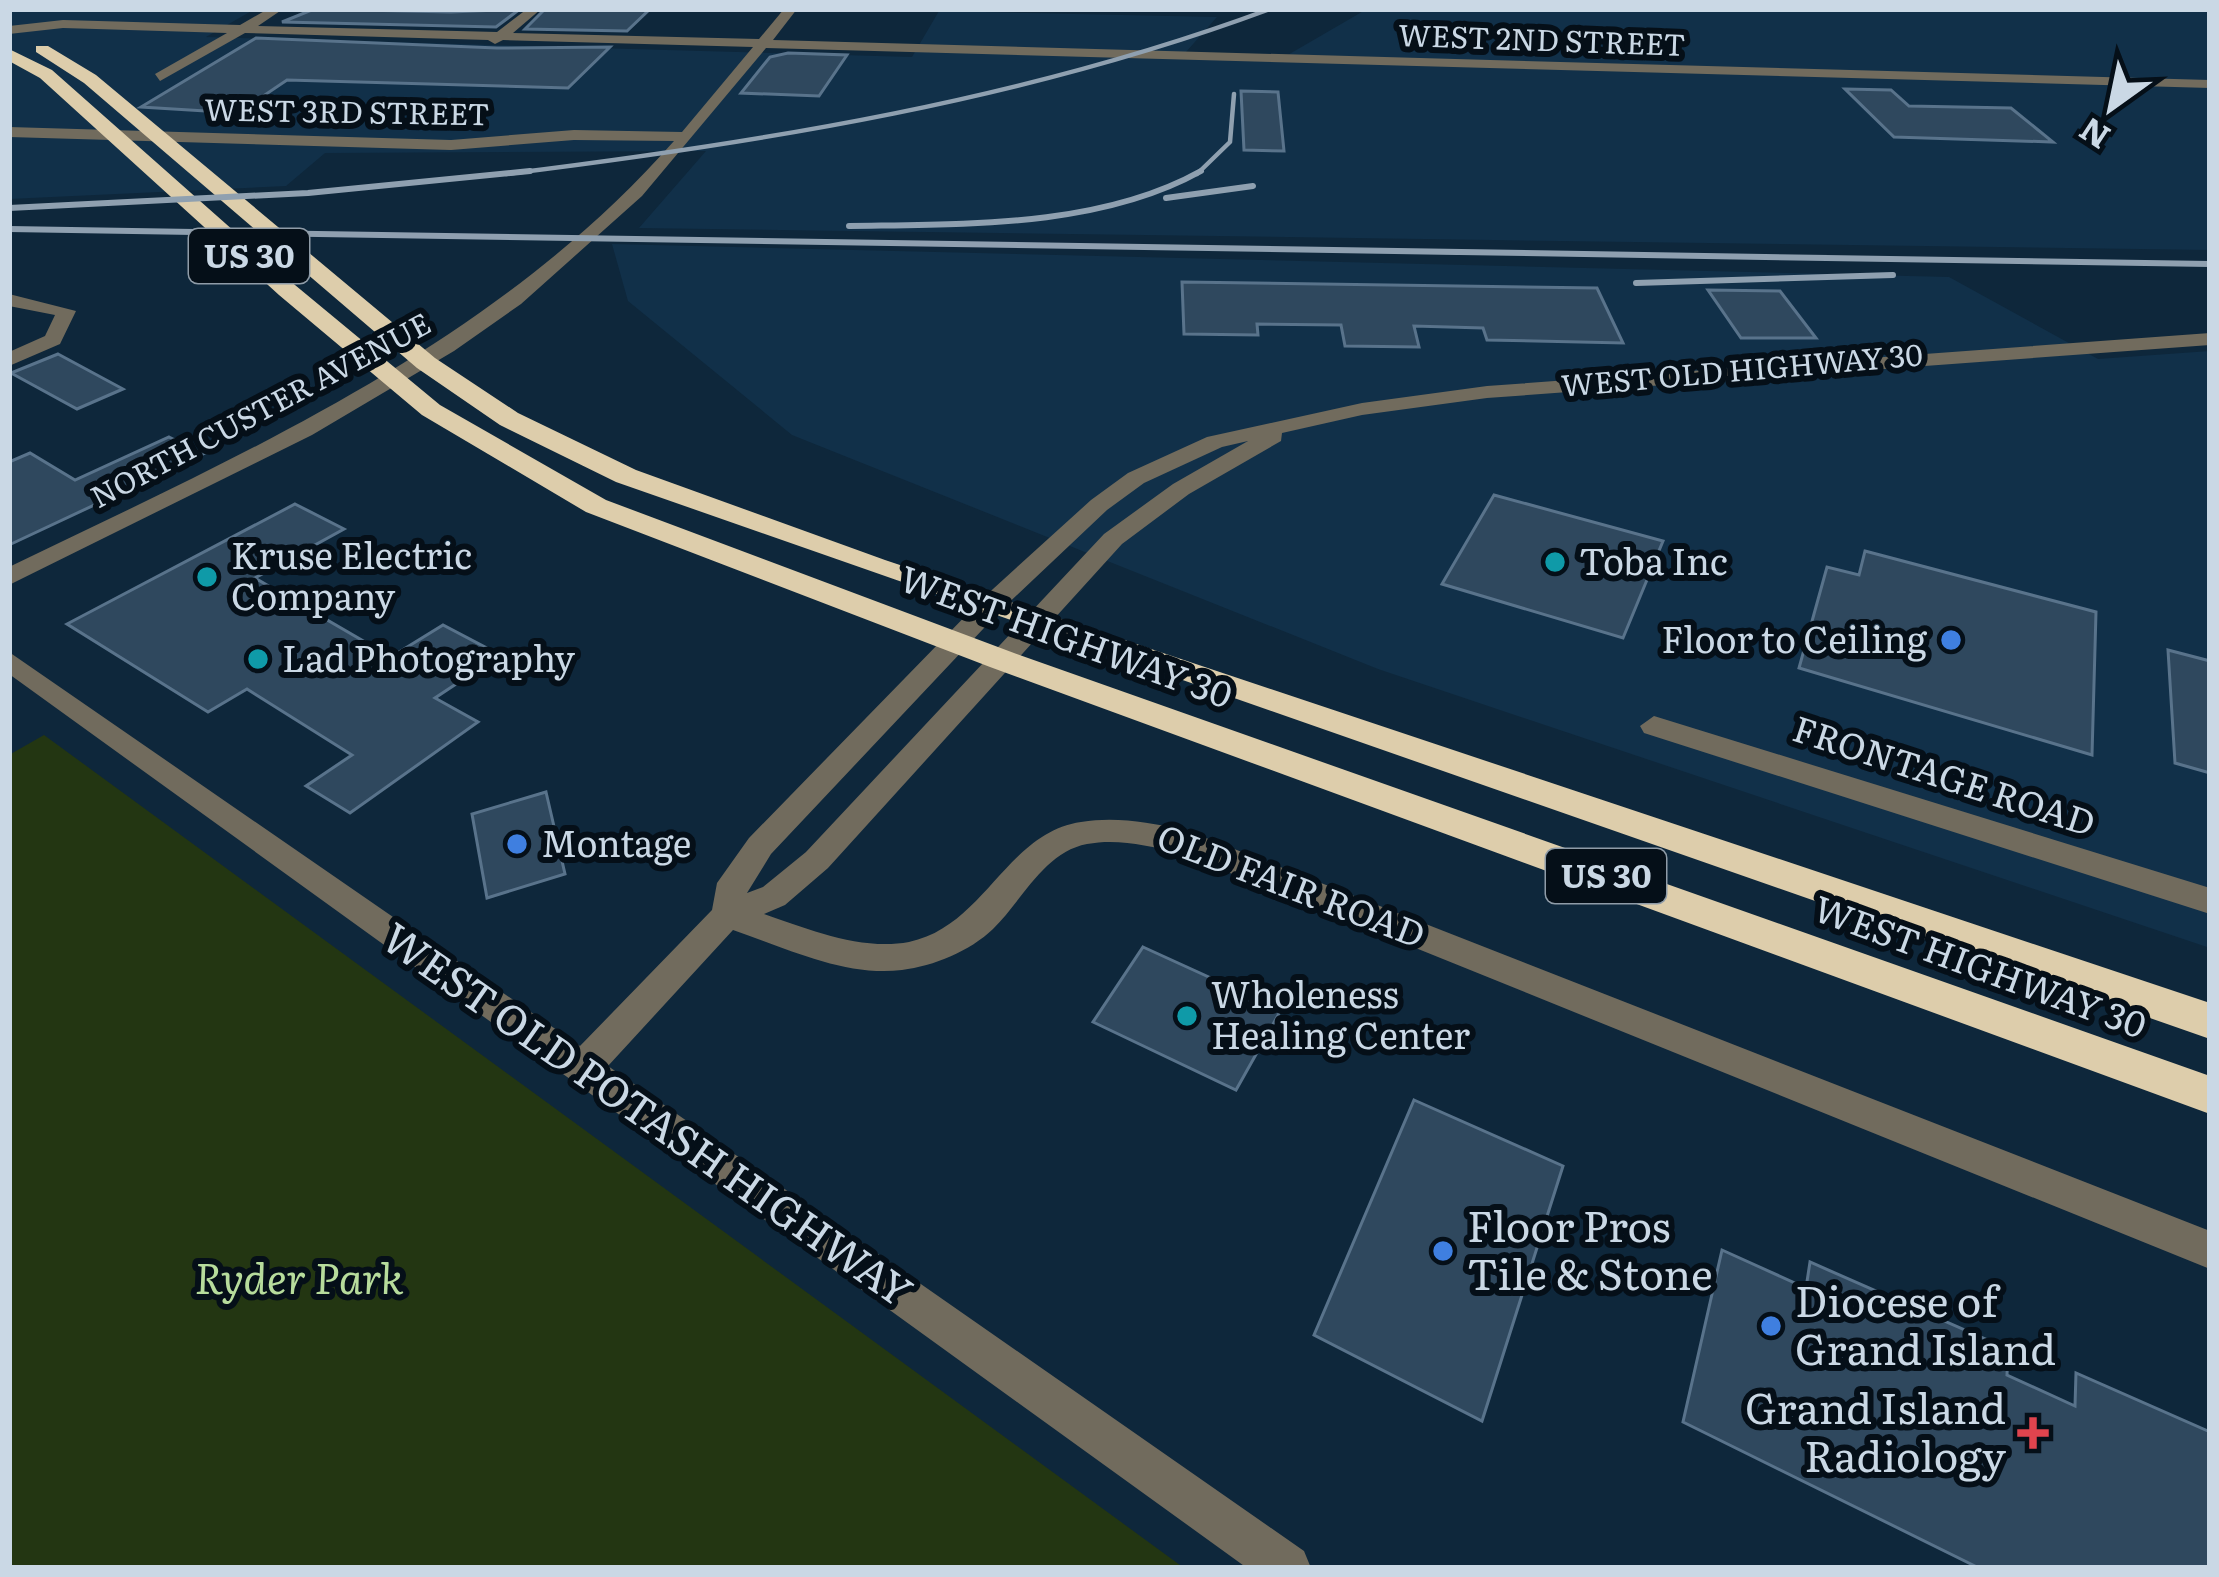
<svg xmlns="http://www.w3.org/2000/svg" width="2219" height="1577" font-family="Literata,serif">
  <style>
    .built { fill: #113049 }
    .green { fill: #233612 }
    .building { fill: #2f485e; stroke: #59738b; stroke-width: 3 }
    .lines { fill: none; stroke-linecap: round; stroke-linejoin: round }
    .minor { fill: #716b5d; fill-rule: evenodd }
    .highway { fill: #ddcdab; fill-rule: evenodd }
    .rail-far1 { stroke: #8fa0b0; stroke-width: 4.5 }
    .rail { stroke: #8fa0b0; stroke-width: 6 }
    .culture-dot { fill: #0f9aa8; stroke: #050f18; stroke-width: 4.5 }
    .shop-dot { fill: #3f7fe0; stroke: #050f18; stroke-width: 4.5 }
    .health-dot { fill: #e0444e; stroke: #050f18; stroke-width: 4.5 }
    .labels { text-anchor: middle; stroke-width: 12; stroke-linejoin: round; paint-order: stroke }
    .far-street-label { font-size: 30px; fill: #cad8e5; stroke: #050f18 }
    .shield { fill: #050f18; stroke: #8f9ca8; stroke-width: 3 }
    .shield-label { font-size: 33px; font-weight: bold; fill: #cad8e5 }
    .poi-label { font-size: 36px; fill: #cad8e5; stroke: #050f18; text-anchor: start }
    .street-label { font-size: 36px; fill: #cad8e5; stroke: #050f18 }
    .near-street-label { font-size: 42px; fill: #cad8e5; stroke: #050f18 }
    .near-poi-label { font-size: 42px; fill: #cad8e5; stroke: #050f18; text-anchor: start }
    .near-park-label { font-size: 42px; font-style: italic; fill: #b7dc9c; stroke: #050f18 }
  </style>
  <rect width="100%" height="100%" fill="#0e273b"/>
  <!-- built -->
  <path class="built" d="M9 9H255L206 37 912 57 939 11 1217 17 1186 52 1286 56 1367 9H2210V250L639 228 706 151 325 153 286 186 9 199Z
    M612 244 1949 277 2098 359 2210 351V948L1378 669 792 435 628 301Z"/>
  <!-- green -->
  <path class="green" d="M44 735 1184 1568H9V755Z"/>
  <!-- building -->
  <path class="building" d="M314 9 451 12 520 9 496 27 282 22Z
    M545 9H650L627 31 525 29Z
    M256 38 497 48 610 47 568 88 287 80 238 113 141 107Z
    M788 53 847 55 819 96 741 93 770 57Z
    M1845 89 1891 90 1909 106 2011 108 2053 142 1894 137Z
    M1241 91 1278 92 1284 151 1244 150Z
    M1182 282 1597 288 1623 343 1487 340 1483 328 1414 326 1419 347 1345 346 1341 325 1257 324 1258 335 1184 334Z
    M1708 290 1780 291 1816 338H1741Z
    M58 354 123 389 77 409 11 373Z
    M169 437 203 454 9 545V462L30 453 75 480Z
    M1494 495 1663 541 1623 638 1442 584Z
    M295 504 344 529 255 578 391 657 443 625 500 655 435 698 478 722 350 813 306 786 352 755 247 689 208 712 67 624Z
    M1865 551 2096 612 2092 755 1799 668 1827 567 1859 575Z
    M2168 650 2210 661V773L2175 763Z
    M546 792 565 874 487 898 472 814Z
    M1143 947 1281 1010 1236 1090 1093 1022Z
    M1414 1100 1563 1166 1482 1421 1314 1335Z
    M1722 1250 1806 1288 1810 1262 2008 1349 2007 1375 2075 1406 2076 1373 2210 1432V1568H1979L1683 1422Z"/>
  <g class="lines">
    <!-- minor -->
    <path class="minor" d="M268 9H283L258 26 497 32 527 9H541L513 33 759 39 784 9H797L773 40 2210 80V88L766 48 642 196 521 304 454 351 312 435 9 585V567C247 452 495 344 674 141L574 140 451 150 9 137V127L451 140 574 130 682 132 753 47 503 40 495 44 488 40 245 33 160 81 155 74 227 33 63 28 9 34V26L63 20 240 25Z
      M9 294 76 311 60 344 9 366V352L45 336 55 315 9 306Z
      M2210 333V345L1487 398 1362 415 1282 433 1281 441 1189 494 1122 544 828 868 785 905 764 914C808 929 861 951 909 942 985 926 1006 833 1081 822 1117 816 1148 823 1183 829L2210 1231V1269L1178 852C1148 846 1118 838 1087 844 1044 852 1022 901 993 929 970 951 934 966 902 970 845 977 786 948 733 930L608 1066 1304 1551 1311 1568H1247L9 674V652L580 1046 712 910 717 883 749 838 982 599 1091 500 1128 473 1207 437 1362 403 1487 386ZM1248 441 1173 484 1104 534 806 852 763 887 747 893 771 854 1000 611 1107 510 1144 483 1222 447Z
      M1654 716 2210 888V914L1644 733 1640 726Z"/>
    <!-- highway -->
    <path class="highway" d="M36 46H48L96 75 435 358 518 413 636 470 885 560 2210 1003V1039L616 482 500 425 417 368 84 83 36 52Z
      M9 49 52 70 295 285 440 405 606 500 1014 653 2210 1076V1114L990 667 586 512 422 415 279 295 40 78 9 61Z"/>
    <!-- rail-far1 -->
    <path class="rail-far1" d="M506 174C765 142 1025 100 1270 9
      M1197 174 1230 142 1234 94"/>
    <!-- rail -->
    <path class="rail" d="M1166 198 1253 186
      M9 208 308 193 530 171
      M849 226C963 224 1099 228 1201 171
      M9 229 2210 264
      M1636 283 1893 275"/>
  </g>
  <!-- markers -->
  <g class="culture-dot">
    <circle cx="1555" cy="562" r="12"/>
    <circle cx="207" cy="577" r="12"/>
    <circle cx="258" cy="659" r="12"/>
    <circle cx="1187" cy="1016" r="12"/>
  </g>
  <g class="shop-dot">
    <circle cx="1951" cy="640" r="12"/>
    <circle cx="517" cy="844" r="12"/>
    <circle cx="1443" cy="1251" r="12"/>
    <circle cx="1771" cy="1326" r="12"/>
  </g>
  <path class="health-dot" d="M2027 1415h12v12h12v12h-12v12h-12v-12h-12v-12h12z"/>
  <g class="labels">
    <!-- far-street labels -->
    <g class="far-street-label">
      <text transform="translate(1542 41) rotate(2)" y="10">WEST 2ND STREET</text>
      <text transform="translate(347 113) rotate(1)" y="10">WEST 3RD STREET</text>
      <text transform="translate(1742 371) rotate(-5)" y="10">WEST OLD HIGHWAY 30</text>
      <text transform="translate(261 411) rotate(-28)" y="10">NORTH CUSTER AVENUE</text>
    </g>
    <!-- shield labels -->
    <g class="shield">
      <rect x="189" y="229" width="120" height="54" rx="9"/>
      <rect x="1546" y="849" width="120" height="54" rx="9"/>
    </g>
    <g class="shield-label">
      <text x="249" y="268">US 30</text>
      <text x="1606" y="888">US 30</text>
    </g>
    <!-- poi labels -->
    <g class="poi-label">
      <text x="231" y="569">Kruse Electric<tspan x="231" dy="41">Company</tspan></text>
      <text x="1579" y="575">Toba Inc</text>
      <text x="1927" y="653" text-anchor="end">Floor to Ceiling</text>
      <text x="282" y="672">Lad Photography</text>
      <text x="541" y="857">Montage</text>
      <text x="1211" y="1008">Wholeness<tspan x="1211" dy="41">Healing Center</tspan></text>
    </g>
    <!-- street labels -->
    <g class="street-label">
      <text transform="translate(1066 637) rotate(20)" y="13">WEST HIGHWAY 30</text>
      <text transform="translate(1944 776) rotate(18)" y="13">FRONTAGE ROAD</text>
      <text transform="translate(1291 886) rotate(21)" y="13">OLD FAIR ROAD</text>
      <text transform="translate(1980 967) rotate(20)" y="13">WEST HIGHWAY 30</text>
    </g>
    <!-- near-street labels -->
    <g class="near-street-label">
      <text transform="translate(647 1115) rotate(35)" y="15">WEST OLD POTASH HIGHWAY</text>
    </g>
    <!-- near-poi labels -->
    <g class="near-poi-label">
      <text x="1467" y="1242">Floor Pros<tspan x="1467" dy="48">Tile &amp; Stone</tspan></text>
      <text x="1795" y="1317">Diocese of<tspan x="1795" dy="48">Grand Island</tspan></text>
      <text x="2006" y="1424" text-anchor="end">Grand Island<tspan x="2006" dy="48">Radiology</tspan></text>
    </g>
    <!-- near-park labels -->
    <g class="near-park-label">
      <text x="299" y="1294">Ryder Park</text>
    </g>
  </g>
  <!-- border -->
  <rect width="2219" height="1577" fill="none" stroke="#cad8e5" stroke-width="24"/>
  <!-- north arrow -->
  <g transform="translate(2111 108) rotate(213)" stroke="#050f18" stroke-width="9" paint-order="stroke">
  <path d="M0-9L21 45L0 30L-21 45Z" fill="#cad8e5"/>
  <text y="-18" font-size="33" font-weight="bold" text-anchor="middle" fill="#cad8e5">N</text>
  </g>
</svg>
